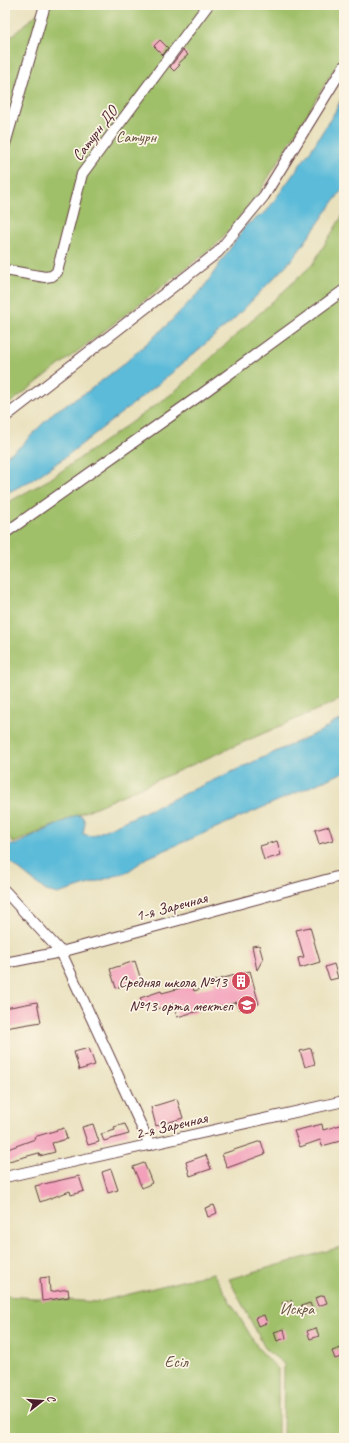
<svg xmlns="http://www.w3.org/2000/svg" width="349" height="1443" font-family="Caveat,sans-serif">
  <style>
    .green { fill: #9fbf68; stroke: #746f4a }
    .water { fill: #5bbbd9; stroke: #526d82 }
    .building { fill: #f3a0bb }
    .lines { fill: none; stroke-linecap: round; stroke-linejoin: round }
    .minor-casing { stroke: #623c41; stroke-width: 12 }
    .minor { stroke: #fff; stroke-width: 10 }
    .labels { text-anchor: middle; stroke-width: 3.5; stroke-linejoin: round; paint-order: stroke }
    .street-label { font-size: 16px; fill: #4a1f2b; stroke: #fcf5e5 }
    .park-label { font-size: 16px; fill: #644f3d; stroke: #fcf5e5 }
    .poi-label { font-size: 16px; fill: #4a1f2b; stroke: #fcf5e5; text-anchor: end }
  </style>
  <rect width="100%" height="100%" fill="#fcf5e5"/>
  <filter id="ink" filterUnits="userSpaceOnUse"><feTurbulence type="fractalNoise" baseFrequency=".025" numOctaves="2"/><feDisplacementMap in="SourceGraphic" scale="8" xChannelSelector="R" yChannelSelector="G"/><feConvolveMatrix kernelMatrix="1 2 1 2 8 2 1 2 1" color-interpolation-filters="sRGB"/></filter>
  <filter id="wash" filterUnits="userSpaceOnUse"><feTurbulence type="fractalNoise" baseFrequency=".012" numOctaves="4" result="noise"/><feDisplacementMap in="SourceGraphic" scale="16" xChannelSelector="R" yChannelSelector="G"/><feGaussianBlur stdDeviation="0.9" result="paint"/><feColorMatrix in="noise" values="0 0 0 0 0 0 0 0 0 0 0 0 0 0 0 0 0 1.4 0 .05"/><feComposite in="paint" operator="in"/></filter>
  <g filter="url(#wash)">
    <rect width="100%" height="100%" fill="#e9e1bd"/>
    <!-- green -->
    <path class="green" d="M47 5H344V53L259 193 216 245 5 407V42Z
      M344 213V698L14 843 5 834V504L50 479 173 393 312 265Z
      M344 1246V1438H283L284 1364 266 1350 229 1279Z
      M213 1273 258 1348 278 1369V1438H5V1296L98 1302Z"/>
    <!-- water -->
    <path class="water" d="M344 93V187L295 256 234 319 161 382 64 458 32 480 5 494V457L21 446 54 412 87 392 126 362 167 325 204 287 246 225 266 212 313 147 336 110Z
      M344 719V772L147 858 127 872 58 894 46 891 5 858V842L11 845H15L77 815 82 816 85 822 83 834 92 836 323 730 333 723Z"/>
    <g id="blocks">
      <!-- building -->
      <path class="building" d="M160 40 168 48 163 55 154 46Z
        M183 50 188 55 178 64 180 65 174 71 170 67Z
        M329 826 333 840 319 844 315 830Z
        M277 841 281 855 264 860 260 846Z
        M310 927 320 962 300 968 298 958 304 957 296 930Z
        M259 945 263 959 257 970 252 946Z
        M135 961 141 980 116 988 110 969Z
        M334 964 338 978 330 980 325 967Z
        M250 971 259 1004 239 1009 237 1002 221 1007 220 1005 177 1017 173 1004 157 1009 155 1004 143 1008 140 998 161 991 162 993 192 985 194 991 215 985 213 981Z
        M37 1002 41 1022 5 1028V1008Z
        M89 1048 95 1065 79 1070 74 1052Z
        M311 1048 315 1064 305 1067 300 1051Z
        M177 1099 183 1118 156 1126 151 1107Z
        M93 1124 99 1142 88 1145 82 1127Z
        M125 1124 129 1134 104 1141 101 1134 115 1130 114 1127Z
        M322 1124 323 1130 344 1124V1140L322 1146 320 1140 300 1147 294 1131Z
        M64 1128 67 1139 52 1143 55 1152 40 1156 39 1153 5 1162V1150L35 1139 34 1137Z
        M261 1141 265 1154 227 1168 222 1154Z
        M206 1155 211 1169 190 1176 186 1162Z
        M144 1163 152 1183 142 1188 133 1167Z
        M111 1169 118 1190 108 1193 102 1172Z
        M79 1176 84 1191 71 1195 70 1191 40 1202 35 1186Z
        M214 1205 217 1213 208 1217 205 1208Z
        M49 1277 50 1292 68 1289 69 1297 42 1301 40 1278Z
        M324 1295 327 1303 318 1306 315 1298Z
        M291 1300 294 1308 285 1311 282 1303Z
        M310 1303 313 1311 304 1314 301 1306Z
        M264 1315 267 1323 258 1326 255 1318Z
        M316 1328 319 1336 310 1339 307 1331Z
        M284 1329 286 1338 277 1341 274 1332Z
        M341 1348 344 1356 335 1359 332 1351Z"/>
    </g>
  </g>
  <g filter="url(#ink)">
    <use href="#blocks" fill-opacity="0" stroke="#623c41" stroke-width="1"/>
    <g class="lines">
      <!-- minor casing -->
      <g class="minor-casing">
        <path id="minor" d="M5 144 45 5
          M5 270 45 277 52 276 57 272 82 174 208 5
          M5 417 218 252 264 196 344 66
          M5 533 199 396 344 290
          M5 891 61 952 150 1145
          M5 963 61 952 344 875
          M5 1177 344 1101"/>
      </g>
      <!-- minor -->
      <use href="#minor" class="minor"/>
    </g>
  </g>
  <!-- icons -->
  <defs>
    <g id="building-disc" transform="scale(1)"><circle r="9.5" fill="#d1495b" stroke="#fcf5e5"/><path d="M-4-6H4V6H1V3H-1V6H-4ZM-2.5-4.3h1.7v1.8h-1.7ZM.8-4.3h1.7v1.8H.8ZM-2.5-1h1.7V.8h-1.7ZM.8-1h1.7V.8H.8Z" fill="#fff"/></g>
    <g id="school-disc" transform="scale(1)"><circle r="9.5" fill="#d1495b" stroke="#fcf5e5"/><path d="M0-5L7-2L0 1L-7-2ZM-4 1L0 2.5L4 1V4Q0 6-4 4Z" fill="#fff"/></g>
  </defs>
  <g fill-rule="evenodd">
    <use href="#building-disc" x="241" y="981"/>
    <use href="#school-disc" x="247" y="1005"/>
  </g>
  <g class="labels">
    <!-- street labels -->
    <g class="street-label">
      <text transform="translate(94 133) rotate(-53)" y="6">Сатурн ДО</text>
      <text transform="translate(171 906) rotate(-15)" y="6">1-я Заречная</text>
      <text transform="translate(171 1125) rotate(-13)" y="6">2-я Заречная</text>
    </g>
    <!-- park labels -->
    <g class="park-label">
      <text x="136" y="142">Сатурн</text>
      <text x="297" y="1314">Искра</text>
      <text x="176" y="1367">Есіл</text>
    </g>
    <!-- poi labels -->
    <g class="poi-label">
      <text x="227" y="987">Средняя школа №13</text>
      <text x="233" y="1011">№13 орта мектеп</text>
    </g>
  </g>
  <!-- margin -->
  <rect width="349" height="1443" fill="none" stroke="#fcf5e5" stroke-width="20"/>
  <!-- north arrow -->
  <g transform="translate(42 1401) rotate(73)" stroke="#fcf5e5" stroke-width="3" paint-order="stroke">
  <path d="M0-3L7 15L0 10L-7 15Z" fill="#4a1f2b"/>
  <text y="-6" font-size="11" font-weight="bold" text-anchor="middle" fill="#4a1f2b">С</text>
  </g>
</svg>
